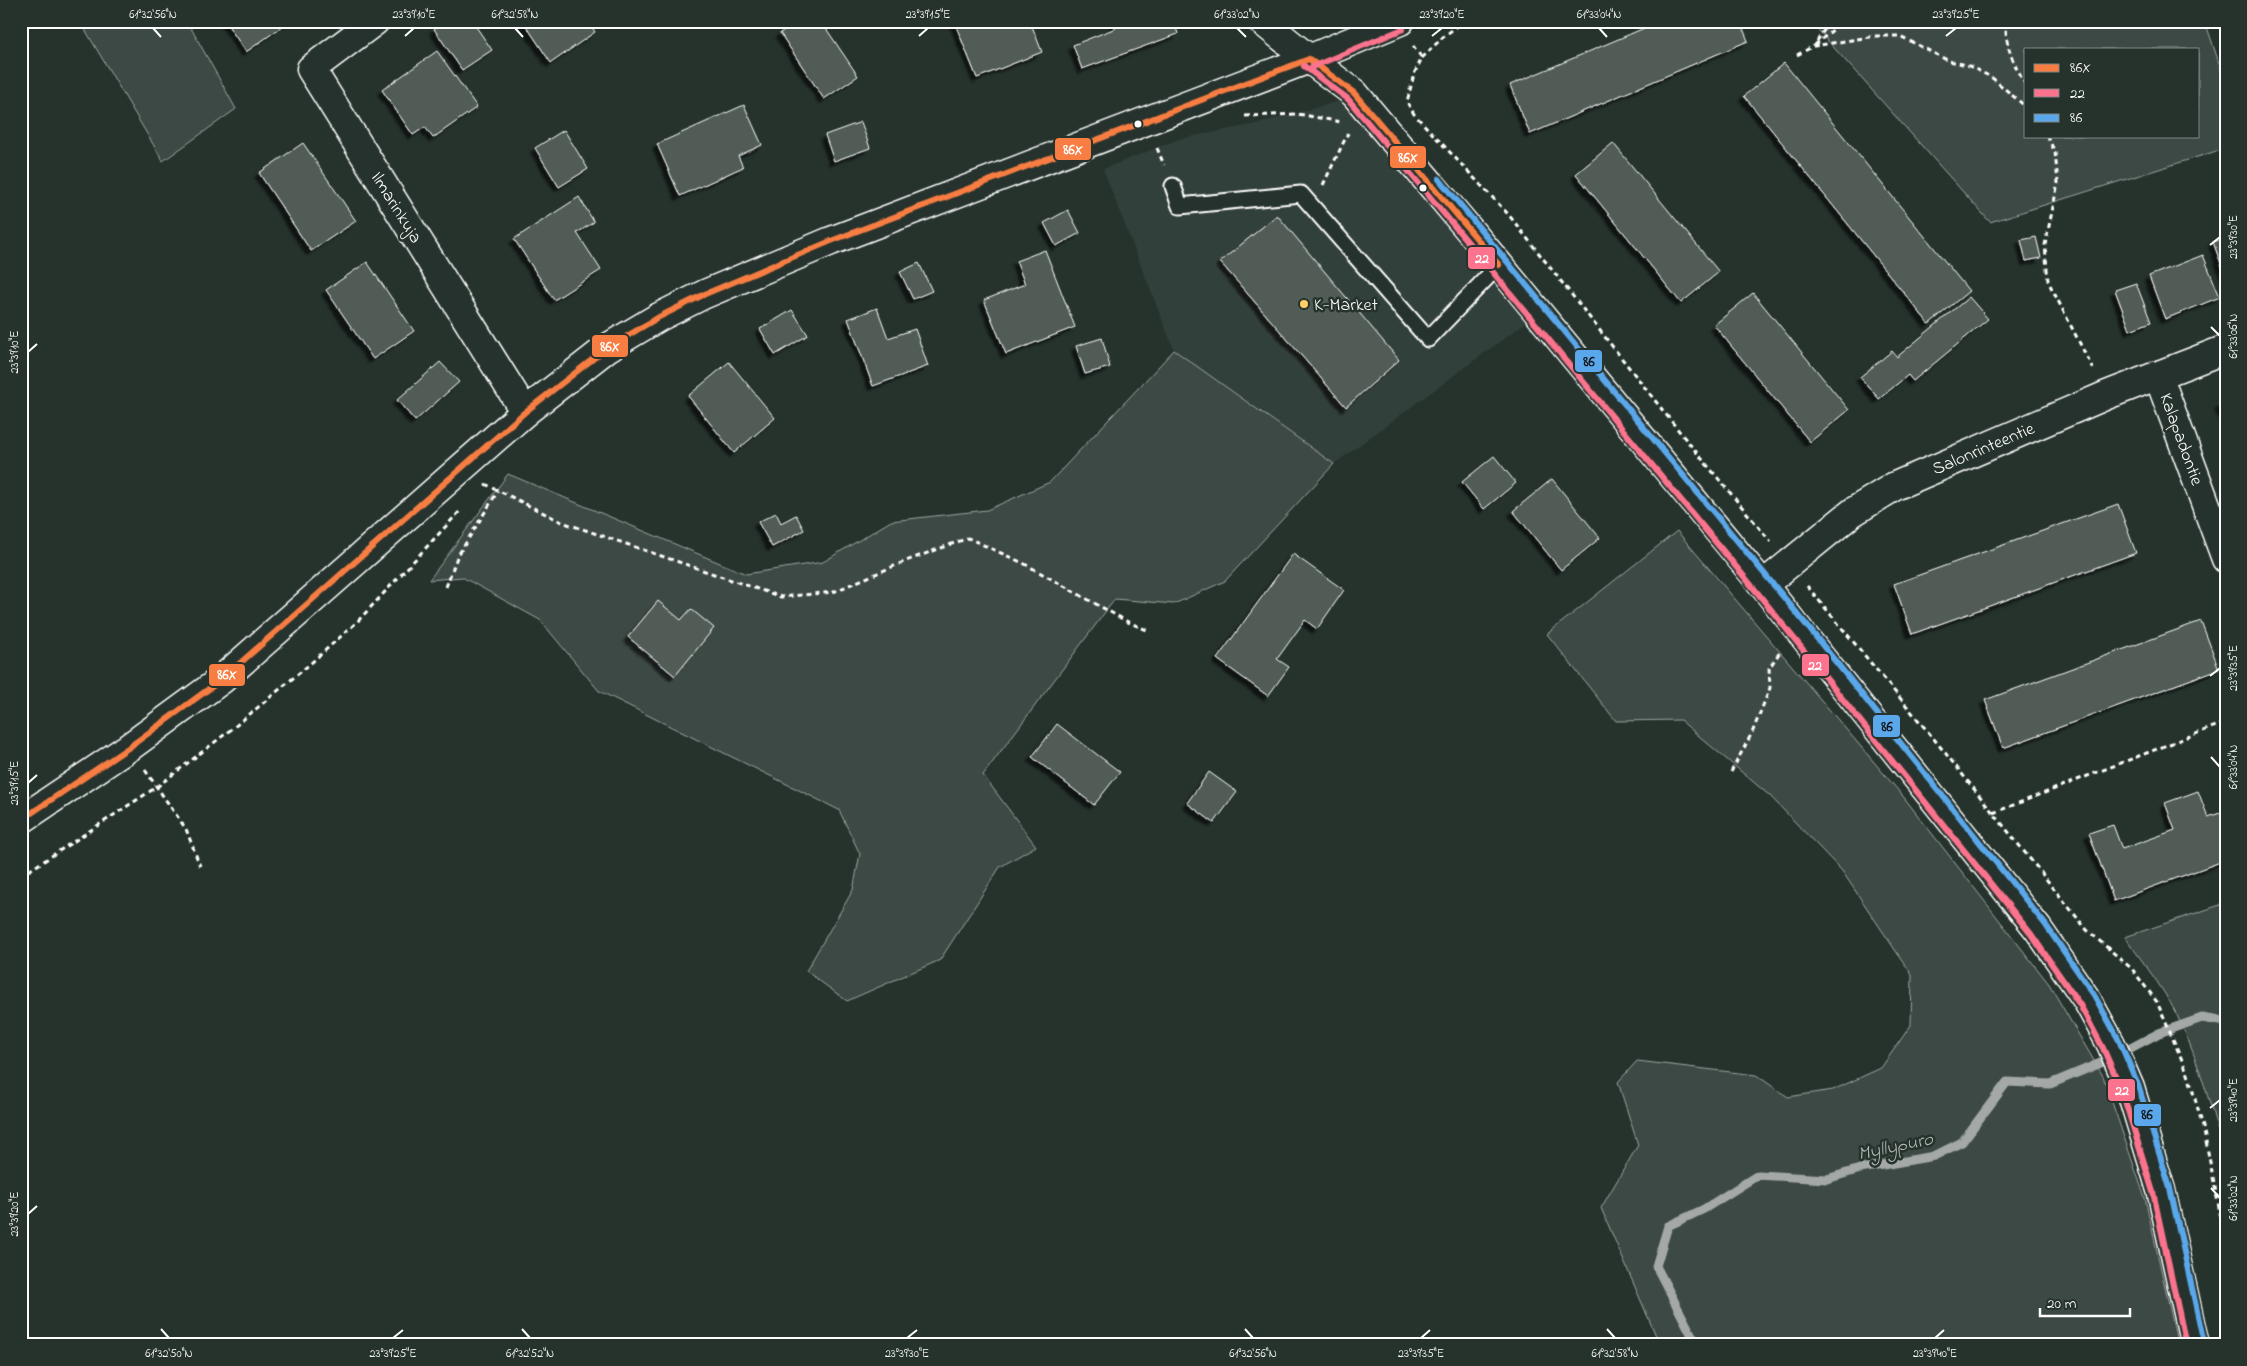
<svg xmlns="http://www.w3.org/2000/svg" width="2247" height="1366" font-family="'Indie Flower',sans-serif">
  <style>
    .built { fill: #333f3a }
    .green { fill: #3e4944; stroke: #9ea4a2; fill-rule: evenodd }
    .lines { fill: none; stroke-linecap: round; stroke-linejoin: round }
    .stream { stroke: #a4a9a7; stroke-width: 9 }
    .building { fill: #515c57; stroke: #fff; filter: url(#shadow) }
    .lane-casing { stroke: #fff; stroke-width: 19 }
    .street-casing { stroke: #fff; stroke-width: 31 }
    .secondary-casing { stroke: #fff; stroke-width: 31 }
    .path { stroke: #fff; stroke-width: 3; stroke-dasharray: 5 4; stroke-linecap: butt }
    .lane { stroke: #26332d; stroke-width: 15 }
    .street { stroke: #26332d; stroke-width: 28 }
    .secondary { stroke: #26332d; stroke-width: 28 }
    .bus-1-casing { stroke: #26332d; stroke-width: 10 }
    .bus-2-casing { stroke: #26332d; stroke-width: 10 }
    .bus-3-casing { stroke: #26332d; stroke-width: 10 }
    .bus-1 { stroke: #f77d43; stroke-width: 6 }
    .bus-2 { stroke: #fc738d; stroke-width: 6 }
    .bus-3 { stroke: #5aa8eb; stroke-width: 6 }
    .ticks { fill: none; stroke: #fff; stroke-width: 2 }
    .bus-dot { fill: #fff; stroke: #26332d; stroke-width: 2 }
    .poi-dot { fill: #ffd166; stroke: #26332d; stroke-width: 2 }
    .labels { text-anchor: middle; stroke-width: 5; stroke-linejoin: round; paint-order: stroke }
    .street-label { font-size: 18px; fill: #fff; stroke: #26332d }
    .poi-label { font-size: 18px; fill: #fff; stroke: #26332d; text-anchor: start }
    .water-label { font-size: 19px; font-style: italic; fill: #b3b8b6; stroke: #26332d }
    .line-badge { stroke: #26332d; stroke-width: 2 }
    .badge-label { font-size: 14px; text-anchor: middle; font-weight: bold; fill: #fff }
    .pale-badge-label { font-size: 14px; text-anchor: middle; font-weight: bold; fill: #111 }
    .neatline { fill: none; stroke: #fff; stroke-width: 2 }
    .ticks-label { font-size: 12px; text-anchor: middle; fill: #fff }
  </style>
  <defs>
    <filter id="shadow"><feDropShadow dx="-4.5" dy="4.5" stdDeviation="1" flood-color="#0009"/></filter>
  </defs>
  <rect width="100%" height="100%" fill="#26332d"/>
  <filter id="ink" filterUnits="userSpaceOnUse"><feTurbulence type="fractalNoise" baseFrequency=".02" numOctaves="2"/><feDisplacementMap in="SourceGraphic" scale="10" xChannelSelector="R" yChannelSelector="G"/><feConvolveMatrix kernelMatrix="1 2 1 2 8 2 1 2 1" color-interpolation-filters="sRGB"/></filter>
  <g filter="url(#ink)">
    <!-- built -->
    <path class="built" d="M1344 100 1529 320 1334 464 1174 350 1103 169 1179 139 1256 124Z"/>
    <!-- green -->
    <path class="green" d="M80 21H187L236 109 163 161Z
      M1810 21H2205L2226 84V148L1990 222ZM2026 49H2198V136H2026Z
      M1174 350 1334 464 1225 581 1174 604 1115 599 983 775 1036 846 1000 867 940 960 847 1001 806 971 853 890 860 854 839 810 599 691 540 620 462 577 429 580 508 474 746 574 823 562 891 521 987 510 1050 482Z
      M1677 531 1902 795 2049 984 2103 1076 2145 1198 2178 1345H1660L1601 1208 1638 1145 1618 1082 1637 1061 1756 1075 1788 1097 1833 1090 1881 1068 1911 1025 1912 975 1842 871 1770 796 1680 720 1616 721 1547 634Z
      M2226 903V1157C2209 1103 2196 1046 2167 997 2154 976 2139 957 2125 937Z"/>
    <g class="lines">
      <!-- stream -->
      <path class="stream" d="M1697 1345 1656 1266 1668 1226 1704 1209 1758 1175 1827 1179 1860 1169 1934 1156 1962 1142 2007 1082 2050 1084 2108 1060 2159 1033 2202 1018 2226 1022"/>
    </g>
    <!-- building -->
    <path class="building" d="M225 21H290L246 52Z
      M444 21H472L492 50 462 70 434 29Z
      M523 21H588L595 32 551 63Z
      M797 21H821L858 76 824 99 780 33Z
      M954 21H1030L1042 52 977 78Z
      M1114 21H1174L1178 34 1082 69 1073 45 1116 28Z
      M1661 21H1740L1748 41 1530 134 1510 85Z
      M437 51 477 107 433 138 425 127 413 135 382 90Z
      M1784 63 1969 291 1929 324 1744 96Z
      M744 105 762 145 738 156 743 167 680 196 657 144Z
      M861 122 870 148 834 161 825 135Z
      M564 130 588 169 559 187 535 148Z
      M303 143 356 221 311 251 259 173Z
      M1613 143 1719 272 1681 303 1576 174Z
      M579 197 594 222 577 233 601 270 554 300 514 239Z
      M1068 210 1080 233 1056 246 1044 223Z
      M1277 215 1399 360 1346 407 1220 262Z
      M2036 237 2041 258 2026 261 2021 240Z
      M2226 237V277L2213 242Z
      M1045 250 1075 327 1006 354 984 300 1025 284 1016 261Z
      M2203 255 2220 297 2165 319 2149 276Z
      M367 262 414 331 373 359 326 290Z
      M919 263 932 291 913 299 900 272Z
      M2136 283 2151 322 2130 330 2115 290Z
      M1753 293 1849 410 1810 442 1714 325Z
      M1969 297 1988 319 1913 381 1908 375 1879 399 1860 377 1892 351 1897 357Z
      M877 308 888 338 915 329 928 366 873 386 848 319Z
      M792 310 808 335 775 355 760 329Z
      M1102 338 1110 367 1085 374 1076 346Z
      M440 362 459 382 415 421 397 400Z
      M729 362 775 418 734 453 688 396Z
      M2226 402V421L2219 404Z
      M1494 456 1516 483 1484 509 1462 482Z
      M1552 479 1600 538 1561 570 1513 511Z
      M2118 504 2136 553 1912 634 1894 584Z
      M776 513 781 523 796 515 804 530 772 547 758 522Z
      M1293 554 1344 590 1317 629 1305 620 1277 659 1289 667 1268 696 1217 659Z
      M658 601 681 620 691 609 714 628 675 676 628 637Z
      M2201 621 2219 669 2003 748 1985 700Z
      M1057 724 1120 772 1094 805 1032 757Z
      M1209 772 1237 792 1214 823 1187 803Z
      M2198 791 2208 817 2226 811V860L2114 901 2089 833 2113 825 2122 849 2175 830 2165 803Z"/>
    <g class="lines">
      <!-- lane casing -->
      <g class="lane-casing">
        <path id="lane" d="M1173 186 1180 206 1301 194 1428 339 1499 265"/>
      </g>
      <!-- street casing -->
      <g class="street-casing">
        <path id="street" d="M375 21 311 69 525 412
          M1262 21 1309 59 1400 21
          M2158 375 2226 559
          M1763 585 1853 512 1895 486 2107 395 2226 349"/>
      </g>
      <!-- secondary casing -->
      <g class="secondary-casing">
        <path id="secondary" d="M21 820 128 748 221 680 525 412 607 348 659 317 705 294 831 241 1309 59 1354 93 1499 265 1763 585 2038 929 2087 1000 2111 1044 2130 1088 2161 1190 2195 1345"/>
      </g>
      <!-- path -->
      <path class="path" d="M2007 21C2002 39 2016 71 2026 85
        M1817 41 1830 21
        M1815 45 1843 21
        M1413 46 1422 58 1414 74 1407 102 1414 114 1508 214 1683 436 1771 542
        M1797 55 1814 46 1876 36H1900L1949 61 1967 65 1991 77 2026 107
        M1422 58 1443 37 1464 21
        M1245 116 1298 114 1341 122
        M2047 136 2055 152 2058 183 2045 245 2048 281 2093 369
        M1157 148 1164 165
        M1323 185 1348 133
        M485 484 562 522 781 597 833 592 906 561 968 538 1023 563 1128 622 1147 630
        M1807 586 1934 739 2087 930 2132 969 2157 1002 2188 1074 2203 1127 2226 1243
        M446 587 457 557 498 491
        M145 770 186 829 200 866
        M1731 772 1752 733 1770 688 1769 668 1780 652
        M1993 813 2226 722
        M21 876 158 786 233 728 310 664 357 622 461 510"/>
      <!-- lane -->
      <use href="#lane" class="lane"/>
      <!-- street -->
      <use href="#street" class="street"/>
      <!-- secondary -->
      <use href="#secondary" class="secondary"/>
      <!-- bus-1 casing -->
      <g class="bus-1-casing">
        <path id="bus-1" d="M1309 59 1354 93 1499 265
          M21 820 128 748 221 680 525 412 607 348 659 317 705 294 831 241 1309 59"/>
      </g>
      <!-- bus-2 casing -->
      <g class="bus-2-casing">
        <path id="bus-2" d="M1304 66 1348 99 1492 271 1756 591 2031 934 2080 1005 2103 1048 2122 1091 2153 1192 2186 1345
          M1312 67 1403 29"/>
      </g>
      <!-- bus-3 casing -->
      <g class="bus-3-casing">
        <path id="bus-3" d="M1439 179 1800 617 2045 924 2094 995 2119 1040 2138 1085 2170 1188 2204 1343"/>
      </g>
      <!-- bus-1 -->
      <use href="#bus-1" class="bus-1"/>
      <!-- bus-2 -->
      <use href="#bus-2" class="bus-2"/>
      <!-- bus-3 -->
      <use href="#bus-3" class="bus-3"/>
    </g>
  </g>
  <!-- ticks -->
  <path class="ticks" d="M153 28 161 37M515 28 523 37M1237 28 1246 37M1599 28 1607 37M405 36 414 28M919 36 928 28M1432 36 1442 28M1946 36 1956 28M2210 245 2220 237M2211 327 2220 336M28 352 37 344M2210 676 2220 668M2211 757 2220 767M28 783 37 775M2210 1108 2220 1100M2211 1188 2220 1198M28 1214 37 1206M161 1329 169 1338M522 1329 530 1338M1245 1329 1253 1338M1607 1329 1615 1338M393 1338 403 1330M907 1338 917 1330M1421 1338 1430 1330M1935 1338 1944 1330"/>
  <!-- markers -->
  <g class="bus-dot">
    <circle cx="1138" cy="124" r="4.5"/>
    <circle cx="1423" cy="188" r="4.5"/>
  </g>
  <circle class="poi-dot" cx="1304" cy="304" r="5"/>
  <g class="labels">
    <!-- street labels -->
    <g class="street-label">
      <text transform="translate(397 207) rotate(58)" y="6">Ilmarinkuja</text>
      <text transform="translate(2182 439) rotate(70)" y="6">Kalapadontie</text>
      <text transform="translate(1983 448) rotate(-23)" y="6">Salonrinteentie</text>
    </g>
    <!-- poi labels -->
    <g class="poi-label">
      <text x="1314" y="310">K-Market</text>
    </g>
    <!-- water labels -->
    <g class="water-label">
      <text transform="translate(1895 1145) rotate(-12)" y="7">Myllypuro</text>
    </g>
  </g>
  <g class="line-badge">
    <rect x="1054" y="137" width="38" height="24" rx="5" fill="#f77d43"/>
    <rect x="1389" y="145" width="38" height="24" rx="5" fill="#f77d43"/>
    <rect x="1467" y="246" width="29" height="24" rx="5" fill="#fc738d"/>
    <rect x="591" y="334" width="38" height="24" rx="5" fill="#f77d43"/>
    <rect x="1574" y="349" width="29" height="24" rx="5" fill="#5aa8eb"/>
    <rect x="1801" y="653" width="29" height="24" rx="5" fill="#fc738d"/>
    <rect x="208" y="663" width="38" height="24" rx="5" fill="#f77d43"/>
    <rect x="1872" y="714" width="29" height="24" rx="5" fill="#5aa8eb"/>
    <rect x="2107" y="1078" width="29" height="24" rx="5" fill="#fc738d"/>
    <rect x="2133" y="1103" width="29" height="24" rx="5" fill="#5aa8eb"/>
  </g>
  <g class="badge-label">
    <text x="1073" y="154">86X</text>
    <text x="1408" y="162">86X</text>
    <text x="1482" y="263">22</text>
    <text x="610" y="351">86X</text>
    <text x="1815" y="670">22</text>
    <text x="227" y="679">86X</text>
    <text x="2122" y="1095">22</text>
  </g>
  <g class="pale-badge-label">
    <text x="1589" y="366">86</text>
    <text x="1887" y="731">86</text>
    <text x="2147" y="1119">86</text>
  </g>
  <!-- margin -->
  <rect width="2247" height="1366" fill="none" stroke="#26332d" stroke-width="55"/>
  <!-- legend -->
  <rect x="2024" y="48" width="175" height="90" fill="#26332d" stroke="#7d8581"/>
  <rect x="2034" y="64" width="25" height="8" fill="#f77d43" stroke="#7d8581"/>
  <text x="2070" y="72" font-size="15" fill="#ffffff">86X</text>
  <rect x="2034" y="89" width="25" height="8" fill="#fc738d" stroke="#7d8581"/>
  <text x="2070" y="98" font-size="15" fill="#ffffff">22</text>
  <rect x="2034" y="114" width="25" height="8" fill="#5aa8eb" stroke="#7d8581"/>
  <text x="2070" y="122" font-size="15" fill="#ffffff">86</text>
  <!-- scale -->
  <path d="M2040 1308v8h90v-8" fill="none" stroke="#ffffff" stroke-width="2.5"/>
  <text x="2047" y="1308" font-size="15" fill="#ffffff" stroke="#26332d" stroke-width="4" paint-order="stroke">20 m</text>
  <rect x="28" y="28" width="2192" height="1310" class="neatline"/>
  <g class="ticks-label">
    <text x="153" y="18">61°32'56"N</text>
    <text x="414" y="18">23°39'10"E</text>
    <text x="515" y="18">61°32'58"N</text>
    <text x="928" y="18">23°39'15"E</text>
    <text x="1237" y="18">61°33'02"N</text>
    <text x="1442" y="18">23°39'20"E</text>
    <text x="1599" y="18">61°33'04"N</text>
    <text x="1956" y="18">23°39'25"E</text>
    <text transform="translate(2233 237) rotate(-90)" y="4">23°39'30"E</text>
    <text transform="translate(2233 336) rotate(-90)" y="4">61°33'06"N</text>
    <text transform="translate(14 352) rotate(-90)" y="4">23°39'10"E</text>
    <text transform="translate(2233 668) rotate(-90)" y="4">23°39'35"E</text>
    <text transform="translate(2233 767) rotate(-90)" y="4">61°33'04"N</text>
    <text transform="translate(14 783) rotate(-90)" y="4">23°39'15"E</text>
    <text transform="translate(2233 1100) rotate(-90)" y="4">23°39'40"E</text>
    <text transform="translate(2233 1198) rotate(-90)" y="4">61°33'02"N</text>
    <text transform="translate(14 1214) rotate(-90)" y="4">23°39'20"E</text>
    <text x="169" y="1357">61°32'50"N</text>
    <text x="393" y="1357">23°39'25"E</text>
    <text x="530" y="1357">61°32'52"N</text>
    <text x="907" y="1357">23°39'30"E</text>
    <text x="1253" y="1357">61°32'56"N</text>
    <text x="1421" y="1357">23°39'35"E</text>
    <text x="1615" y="1357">61°32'58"N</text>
    <text x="1935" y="1357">23°39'40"E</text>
  </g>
</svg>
